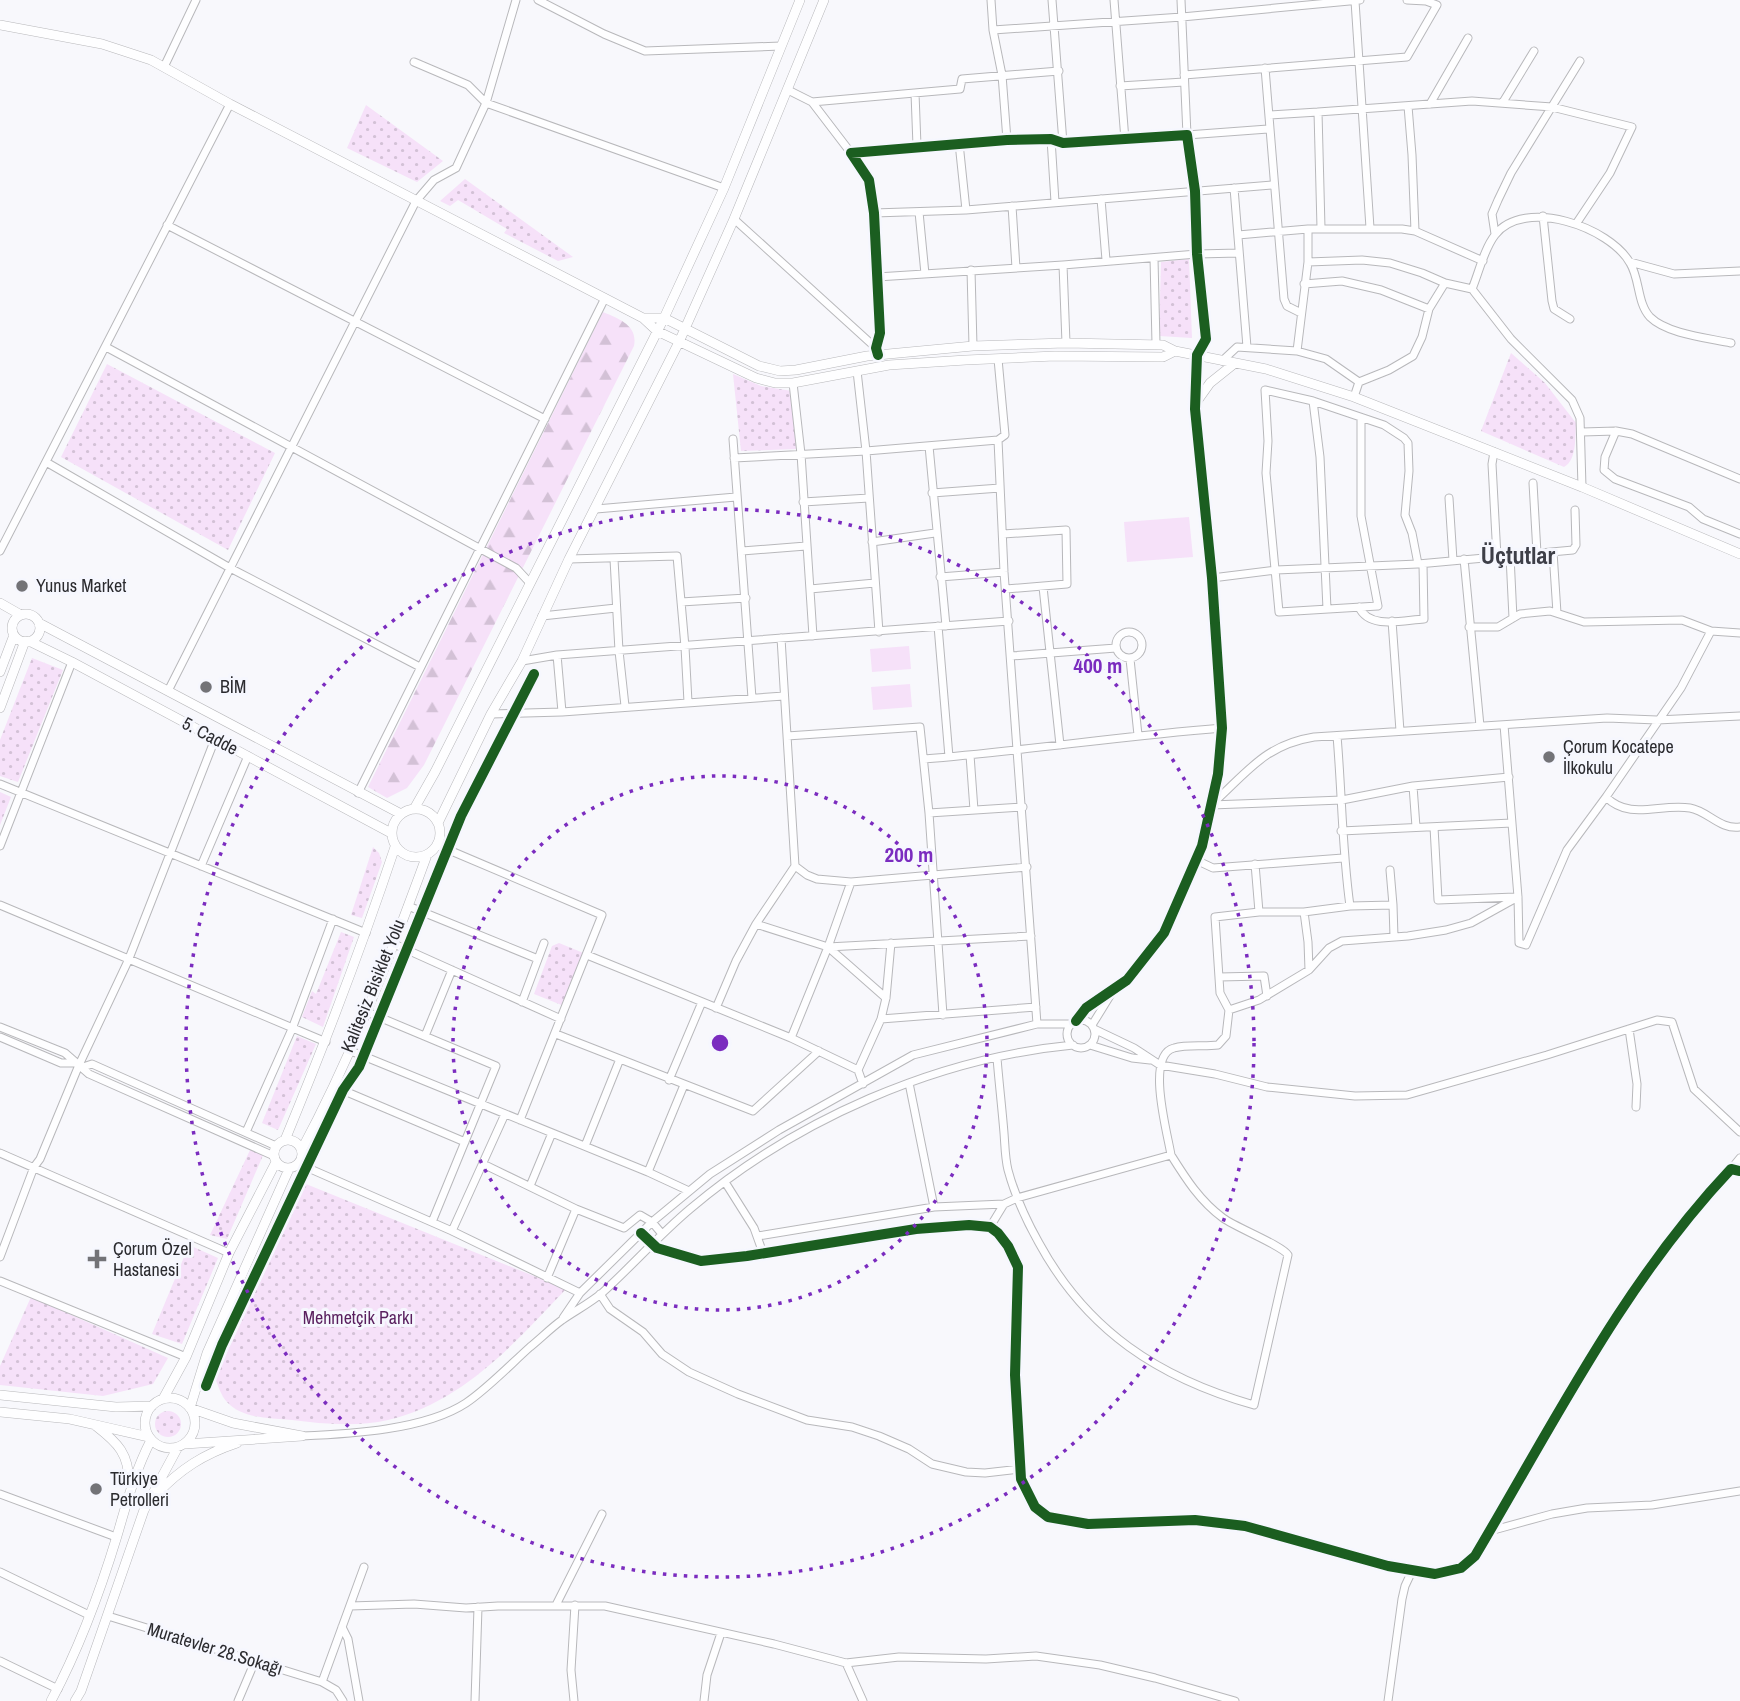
<svg xmlns="http://www.w3.org/2000/svg" width="1740" height="1701" font-family="'Archivo Narrow',sans-serif">
  <style>
    .grass { fill: url(#grass-dots) }
    .forest { fill: url(#forest-firs) }
    .pitch { fill: #f6e1f9 }
    .lines { fill: none; stroke-linecap: round; stroke-linejoin: round }
    .minor-casing { stroke: #b8b8bb; stroke-width: 9 }
    .tertiary-casing { stroke: #b8b8bb; stroke-width: 10 }
    .minor { stroke: #fefeff; stroke-width: 7 }
    .tertiary { stroke: #fefeff; stroke-width: 9 }
    .cycleway-casing { stroke: #f6f7fe; stroke-width: 15 }
    .cycleway { stroke: #1b5e20; stroke-width: 10 }
    .ring { fill: none; stroke: #7b2cbf; stroke-width: 3.5; stroke-dasharray: 3.5 7 }
    .poi-dot { fill: #737377; stroke: #f6f7fe; stroke-width: 2.5 }
    .labels { text-anchor: middle; stroke-width: 6; stroke-linejoin: round; paint-order: stroke }
    .poi-label { font-size: 18px; fill: #2b2b2f; stroke: #f6f7fe; text-anchor: start }
    .street-label { font-size: 18px; fill: #2b2b2f; stroke: #f6f7fe }
    .park-label { font-size: 18px; fill: #591f5e; stroke: #f6f7fe }
    .district-label { font-size: 24px; font-weight: bold; fill: #3e3f48; stroke: #f6f7fe }
    .centre { fill: #7b2cbf; stroke: #f6f7fe; stroke-width: 3.5 }
    .ring-label { font-size: 21px; text-anchor: middle; font-weight: bold; fill: #7b2cbf; stroke: #f6f7fe; stroke-width: 6; stroke-linejoin: round; paint-order: stroke }
  </style>
  <defs>
    <pattern id="grass-dots" width="8" height="8" patternUnits="userSpaceOnUse" patternTransform="scale(1.75)"><rect width="8" height="8" fill="#f6e1f9"/><path d="M2 2h.1M6 6h.1" fill="none" stroke="#d3c1d6" stroke-width="1.8" stroke-linecap="round"/></pattern>
    <pattern id="forest-firs" width="22" height="20" patternUnits="userSpaceOnUse" patternTransform="scale(1.75)"><rect width="22" height="20" fill="#f6e1f9"/><path d="M5 1l3.5 6h-7zM16 11l3.5 6h-7z" fill="#d3c1d6"/></pattern>
  </defs>
  <rect width="100%" height="100%" fill="#f8f8fc"/>
  <!-- grass -->
  <path class="grass" d="M366 105 443 161 417 182 347 148Z
    M465 179 573 257 558 261 504 233 507 229 458 200 450 206 440 201Z
    M1189 259 1192 338 1159 336 1161 262Z
    M1511 353 1545 383 1576 423C1575 437 1577 460 1564 467L1481 431Z
    M107 364 275 453 228 550 61 457Z
    M733 374 761 386 792 391 796 449 741 451Z
    M32 658 63 670 18 782 0 776V740Z
    M0 792 11 797 0 825Z
    M373 847 379 853 382 862 362 918 351 915Z
    M341 932 354 937 323 1027 302 1017 312 991 316 994Z
    M559 943 586 954 564 1006 534 994 552 946Z
    M297 1036 316 1044 278 1130 262 1123Z
    M251 1148 264 1153 227 1239 210 1235Z
    M306 1184 566 1289C515 1343 463 1402 388 1420 358 1427 322 1424 292 1420 269 1418 243 1419 227 1402 221 1396 218 1385 215 1378Z
    M189 1245 218 1258 182 1344 152 1334Z
    M31 1297 168 1358 153 1384 103 1396 0 1385V1366Z
    M155 1424a13 13 0 1 1 26 0a13 13 0 1 1-26 0Z"/>
  <!-- forest -->
  <path class="forest" d="M603 312C619 319 638 325 634 346L424 765 407 788 387 798 368 787Z"/>
  <!-- pitch -->
  <path class="pitch" d="M1189 517 1193 557 1127 562 1124 522Z
    M909 646 911 669 872 672 870 649Z
    M910 684 912 707 873 710 871 687Z"/>
  <g class="lines">
    <!-- minor casing -->
    <g class="minor-casing">
      <path id="minor" d="M538 0 604 34 645 51 781 46
        M991 0 993 30
        M1052 0 1063 143
        M1114 0 1125 140
        M1181 0 1187 135 1268 129
        M1355 1 1370 228
        M414 62 468 85 486 103 724 188
        M164 67 196 0
        M1265 68 1284 299 1287 306 1301 313
        M1184 75 1407 57 1437 5 1426 1 1407 0
        M1120 86 1184 82
        M788 90 812 102 851 153
        M915 93 917 146
        M812 102 960 89 962 79 1059 71
        M1503 102 1534 51
        M1430 104 1468 38
        M1408 106 1412 155 1415 231
        M1269 115 1318 112
        M1051 139 1055 202
        M1007 140 1002 75 993 30 1182 17 1360 0
        M959 143 966 210
        M1234 188 1247 347
        M1101 199 1106 260
        M1012 206 1016 268
        M919 212 925 274
        M874 213 966 210 1273 185
        M1543 216 1552 301 1554 309 1570 319
        M734 219 876 348
        M167 225 545 419
        M1321 228 1318 112 1472 101 1552 107 1632 127 1610 173 1576 224
        M1495 234 1492 214 1498 200 1511 173 1580 61
        M1238 235 1308 229H1402L1415 231 1483 261
        M1154 258 1156 344
        M1308 262 1362 260 1390 263 1422 273 1445 283 1472 289
        M1630 262 1674 274 1740 271
        M1063 265 1066 343
        M971 270 973 346
        M877 277 1063 265 1197 254 1239 253
        M1304 284 1342 281 1381 290 1429 309
        M106 347 516 568 530 583
        M1297 351 1308 262V229
        M878 355 876 348 880 333 874 213 869 180 851 153 1007 140 1051 139 1063 143 1187 135 1195 191 1197 254 1206 339 1197 355 1195 409 1212 578 1222 728 1218 774 1202 846 1164 933 1127 980 1086 1008 1076 1021
        M1222 361 1237 347 1297 351 1326 359 1359 382 1354 397
        M857 371 866 451 879 632
        M1359 382 1389 370 1413 356 1422 337 1429 309 1445 283
        M793 383 801 454 813 636
        M1313 401 1320 457 1327 609
        M1361 418V516L1378 606 1279 612 1266 473 1268 441 1265 390 1313 401 1384 425 1404 438 1408 443 1409 471 1405 515 1412 533 1418 564
        M1616 431 1605 457 1604 470 1615 479 1689 507 1703 519 1740 534
        M1582 432 1616 431 1632 434 1740 479
        M733 439 752 698
        M998 440 1004 572 1037 1024
        M929 446 946 626
        M1494 452 1492 464 1497 557
        M734 458 866 451 998 440 1005 435 998 359
        M46 462 230 568 420 667
        M1533 483 1537 553
        M1582 487 1580 418 1572 400 1511 339 1472 289C1479 272 1484 249 1495 235 1524 197 1610 227 1630 263 1640 279 1637 303 1650 317 1667 334 1708 338 1731 343
        M932 493 1000 488
        M1449 498 1453 560
        M803 502 869 498
        M596 509 736 497
        M1003 534 1066 530 1067 584 1006 589
        M872 542 935 533
        M0 551 230 104
        M742 551 806 546
        M1553 552 1557 613
        M1510 556 1513 618
        M569 559 677 556 685 647 688 702
        M614 559 619 651 625 706
        M1464 559 1480 726
        M940 577 1004 572
        M1212 578 1276 570 1418 564 1573 550 1576 545 1575 510
        M1043 587 1060 745
        M810 589 875 583
        M681 602 746 598
        M1359 607C1369 630 1404 620 1424 619L1423 564
        M542 616 616 608
        M1392 621 1400 731
        M938 626 949 757
        M1469 627H1498L1520 614 1550 611 1584 622 1682 620 1711 631 1740 633
        M1116 645a13 13 0 1 1 26 0a13 13 0 1 1-26 0Z
        M557 655 562 712
        M1011 656 1116 648
        M1130 659 1138 735
        M522 661 557 655 1009 621
        M168 691 416 201 434 180 456 168 486 103 516 0
        M491 714 562 712 784 696
        M1504 725 1518 897 1519 943 1526 945 1567 850 1606 797 1681 688 1711 631
        M787 736 920 727 929 813 943 1015
        M1337 736C1342 794 1342 849 1350 906
        M970 755 974 810
        M924 759C1023 751 1122 736 1222 728
        M0 784 366 933
        M1413 786 1416 827
        M358 793 605 298
        M1606 797C1630 821 1660 803 1690 808 1708 811 1720 830 1740 827
        M1211 805C1247 773 1264 745 1314 737L1607 718 1657 720 1740 716
        M1211 805 1342 800 1413 786 1509 777
        M929 813 1023 807
        M1434 827 1438 900 1515 897
        M1341 831 1512 823
        M437 845 602 915 520 1120
        M0 846 72 662
        M1196 860 1213 868 1343 858
        M1255 864 1259 912
        M201 866 248 756
        M795 866 807 875 817 879 851 882 1027 867
        M0 905 326 1042
        M1393 905 1394 937
        M408 906 538 959
        M756 924 828 947 1031 936
        M394 944 561 1019
        M828 947 886 998
        M587 955 791 1038 858 1070
        M1309 970 1329 948 1342 941 1408 936 1446 930 1471 923 1518 897
        M1219 977 1264 976 1267 996
        M522 1002 544 943
        M716 1008 736 961 756 924 795 866 781 638
        M1229 1010 1220 993 1215 917 1259 912H1304L1350 906 1393 905 1390 870
        M367 1012 496 1066 432 1222
        M881 1019 1036 1007
        M1067 1034a14 14 0 1 1 28 0a14 14 0 1 1-28 0Z
        M1092 1025 1113 991
        M0 1027 65 1053 89 1074 274 1156
        M1094 1029 1134 1048 1160 1065 1215 1074 1267 1087 1355 1096 1407 1095 1547 1055 1657 1020 1672 1022 1694 1089 1740 1132
        M1629 1029 1637 1084 1636 1107
        M556 1034 753 1111 819 1051
        M425 1036 452 970
        M0 1037 61 1063H74
        M791 1038 828 947 851 882
        M1090 1045 1132 1058 1150 1060
        M351 1051 648 1172 689 1191
        M997 1058C999 1083 1002 1108 1004 1133 1005 1145 1005 1158 1008 1170 1015 1196 1026 1220 1039 1243 1087 1331 1159 1378 1254 1405L1288 1255C1283 1246 1237 1228 1223 1218 1200 1201 1186 1179 1171 1155
        M83 1067 92 1064 276 1146
        M669 1080 702 1002
        M909 1083 934 1207
        M863 1084 858 1070 881 1019 886 998 891 943
        M335 1087 465 1142
        M246 1132 292 1029 333 919
        M585 1146 620 1059
        M0 1153 229 1253
        M299 1164 452 1231 580 1293
        M483 1164 576 1209 624 1228 640 1215 652 1222 662 1234
        M1731 1169 1740 1158
        M648 1172 684 1085
        M725 1182 754 1228 763 1253
        M530 1186 552 1133
        M990 1227 1004 1204 1017 1198 1171 1155C1168 1135 1145 1055 1174 1048 1188 1044 1204 1047 1218 1045L1226 1036 1229 1010 1259 1000 1309 970 1308 942 1304 912
        M452 1231 505 1114
        M641 1233 657 1248 701 1261 747 1256 916 1229 969 1225 990 1227 998 1233 1008 1246 1018 1267 1015 1375 1021 1479 1035 1507 1048 1517 1088 1524 1195 1520 1245 1526 1388 1566 1435 1574 1461 1568 1475 1556C1554 1423 1624 1282 1731 1169L1740 1171
        M758 1236 934 1207 1004 1204
        M0 1257 34 1167 40 1159 79 1065 128 961 215 739
        M547 1278 576 1209
        M0 1281 186 1357
        M600 1294 610 1309 643 1332 662 1354 689 1372 738 1394 807 1420 852 1427 879 1436 909 1449 932 1464 966 1472 985 1473 1020 1469
        M563 1318 580 1293 652 1222 710 1174 779 1130 913 1055 1037 1024H1071
        M302 1436C350 1434 425 1430 466 1403 487 1389 511 1364 530 1347 541 1338 551 1328 562 1320 575 1311 590 1303 602 1293 632 1266 659 1235 690 1209 795 1120 936 1058 1073 1045
        M0 1494 116 1537
        M1490 1531 1552 1514 1587 1508 1652 1505 1740 1491
        M0 1572 89 1615
        M556 1605 602 1514
        M350 1606 414 1604 466 1608 498 1606H605L774 1644 846 1663 899 1657 986 1659 1036 1656 1100 1665 1155 1678 1235 1701
        M108 1616 322 1682
        M342 1627 348 1639 359 1701
        M0 1661 58 1689
        M846 1663 863 1701
        M238 1701 255 1661
        M343 1701 336 1690 322 1682 364 1567
        M475 1701 478 1607
        M574 1701 571 1670 575 1605
        M704 1701 707 1675 721 1633
        M1388 1701 1402 1599 1405 1586 1412 1571"/>
    </g>
    <!-- tertiary casing -->
    <g class="tertiary-casing">
      <path id="tertiary" d="M0 25 102 44 151 60 230 104 643 318 657 331 756 378 775 383H793L889 365 966 360 1055 356 1163 357 1175 351
        M643 318H664L759 366 780 371 796 370 867 356 973 346 1066 343 1163 345 1175 351 1266 369 1354 397 1582 487 1740 554
        M1195 404 1210 383 1235 363
        M0 603 21 615
        M12 628a14 14 0 1 1 28 0a14 14 0 1 1-28 0Z
        M39 623 401 814
        M29 641 72 662 391 833
        M0 672 14 635
        M0 708 25 641
        M392 833a24 24 0 1 1 48 0a24 24 0 1 1-48 0Z
        M414 809 435 772 664 318 724 188 800 0
        M438 823 491 714 522 661 569 559 679 342 734 219 824 0
        M274 1154a14 14 0 1 1 28 0a14 14 0 1 1-28 0Z
        M285 1140C325 1043 362 946 395 847
        M302 1149C353 1054 390 956 427 855
        M0 1395 116 1407 152 1406
        M145 1423a25 25 0 1 1 50 0a25 25 0 1 1-50 0Z
        M163 1399 186 1357 229 1253 276 1162
        M0 1412 70 1419 149 1437
        M96 1426C118 1443 129 1454 129 1483
        M185 1444 302 1436 233 1423 190 1408 207 1353 289 1169
        M156 1495C180 1469 204 1454 237 1443
        M51 1701C79 1649 100 1592 117 1536 127 1502 135 1471 151 1440
        M75 1701 81 1691 144 1510 178 1447"/>
    </g>
    <!-- minor -->
    <use href="#minor" class="minor"/>
    <!-- tertiary -->
    <use href="#tertiary" class="tertiary"/>
    <!-- cycleway casing -->
    <g class="cycleway-casing">
      <path id="cycleway" d="M878 355 876 348 880 333 874 213 869 180 851 153 1007 140 1051 139 1063 143 1187 135 1195 191 1197 254 1206 339 1197 355 1195 409 1212 578 1222 728 1218 774 1202 846 1164 933 1127 980 1086 1008 1076 1021
        M641 1233 657 1248 701 1261 747 1256 916 1229 969 1225 990 1227 998 1233 1008 1246 1018 1267 1015 1375 1021 1479 1035 1507 1048 1517 1088 1524 1195 1520 1245 1526 1388 1566 1435 1574 1461 1568 1475 1556C1554 1423 1624 1282 1731 1169L1740 1171
        M206 1386 222 1345 343 1090 359 1067 461 816 534 674"/>
    </g>
    <!-- cycleway -->
    <use href="#cycleway" class="cycleway"/>
  </g>
  <!-- distance rings -->
  <g class="ring">
    <circle cx="720" cy="1043" r="267"/>
    <circle cx="720" cy="1043" r="534"/>
  </g>
  <!-- markers -->
  <g class="poi-dot">
    <circle cx="22" cy="586" r="7"/>
    <circle cx="206" cy="687" r="7"/>
    <circle cx="1549" cy="757" r="7"/>
    <path d="M93.5 1248.5h7v7h7v7h-7v7h-7v-7h-7v-7h7z"/>
    <circle cx="96" cy="1489" r="7"/>
  </g>
  <g class="labels">
    <!-- poi labels -->
    <g class="poi-label">
      <text x="36" y="592">Yunus Market</text>
      <text x="220" y="693">BİM</text>
      <text x="1563" y="753">Çorum Kocatepe<tspan x="1563" dy="21">İlkokulu</tspan></text>
      <text x="113" y="1255">Çorum Özel<tspan x="113" dy="21">Hastanesi</tspan></text>
      <text x="110" y="1485">Türkiye<tspan x="110" dy="21">Petrolleri</tspan></text>
    </g>
    <!-- street labels -->
    <g class="street-label">
      <text transform="translate(210 736) rotate(28)" y="6">5. Cadde</text>
      <text transform="translate(373 986) rotate(-68)" y="6">Kalitesiz Bisiklet Yolu</text>
      <text transform="translate(215 1649) rotate(17)" y="6">Muratevler 28.Sokağı</text>
    </g>
    <!-- park labels -->
    <g class="park-label">
      <text x="358" y="1324">Mehmetçik Parkı</text>
    </g>
    <!-- district labels -->
    <g class="district-label">
      <text x="1518" y="564">Üçtutlar</text>
    </g>
  </g>
  <circle cx="720" cy="1043" r="10" class="centre"/>
  <g class="ring-label">
    <text x="1098" y="673">400 m</text>
    <text x="909" y="862">200 m</text>
  </g>
</svg>
